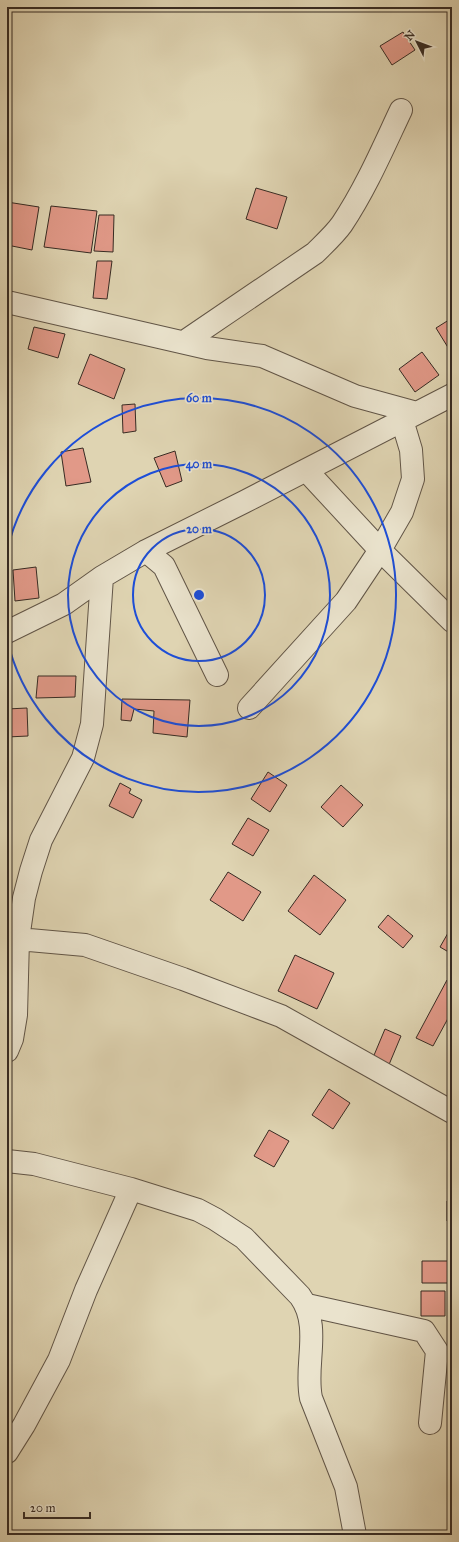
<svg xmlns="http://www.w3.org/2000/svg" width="459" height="1542" font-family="'IM FELL Great Primer',serif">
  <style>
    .building { fill: #e19988; stroke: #372b23 }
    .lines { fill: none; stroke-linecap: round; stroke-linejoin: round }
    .street-casing { stroke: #615547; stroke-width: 24 }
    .street { stroke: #eae3cd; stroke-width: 22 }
    .ring { fill: none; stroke: #1d4ed8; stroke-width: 2 }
    .centre { fill: #1d4ed8; stroke: #eae3cd; stroke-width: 2 }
    .ring-label { font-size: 12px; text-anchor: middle; font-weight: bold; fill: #1d4ed8; stroke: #eae3cd; stroke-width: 3.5; stroke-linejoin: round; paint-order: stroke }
  </style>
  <rect width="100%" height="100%" fill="#dfd4b2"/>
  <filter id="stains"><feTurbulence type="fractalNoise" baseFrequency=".005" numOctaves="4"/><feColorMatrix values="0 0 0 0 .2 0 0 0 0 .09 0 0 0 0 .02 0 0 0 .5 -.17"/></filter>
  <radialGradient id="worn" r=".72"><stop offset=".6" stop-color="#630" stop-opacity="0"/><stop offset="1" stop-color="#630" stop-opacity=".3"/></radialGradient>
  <!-- building -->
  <path class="building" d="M403 32 415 50 392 65 380 46Z
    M256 188 287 197 277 229 246 219Z
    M7 202 39 207 32 250 7 245Z
    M51 206 97 211 91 253 44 247Z
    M99 215H114L113 252 94 251Z
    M97 261H112L107 299 93 298Z
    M452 318V354L436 328Z
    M34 327 65 334 58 358 28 349Z
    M422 352 439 375 415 392 399 369Z
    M90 354 125 369 114 399 78 384Z
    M135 404 136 431 123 433 122 405Z
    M83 448 91 482 66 486 61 452Z
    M175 451 182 481 166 487 154 458Z
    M36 567 39 598 15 601 13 570Z
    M38 676H76L75 697 36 698Z
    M122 699 190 700 187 737 153 733 154 711 134 709 131 721 121 720Z
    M27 708 28 736 7 737V709Z
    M268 772 287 785 270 812 251 799Z
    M120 783 131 789 129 793 142 800 133 818 109 806Z
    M341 785 363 805 343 827 321 807Z
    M248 818 269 830 253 856 232 844Z
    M228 872 261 892 243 921 210 900Z
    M314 875 346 900 320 935 288 911Z
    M388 915 413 936 403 948 378 927Z
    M452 926V954L440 947Z
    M295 955 334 973 317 1009 278 991Z
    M447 980 452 983V1011L433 1046 416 1038Z
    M385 1029 401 1036 388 1067 372 1060Z
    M329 1089 350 1103 333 1129 312 1115Z
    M269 1130 289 1141 274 1167 254 1156Z
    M447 1201H452V1221H447Z
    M422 1261H452V1283H422Z
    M421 1291H445V1316H421Z"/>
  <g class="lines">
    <!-- street casing -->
    <g class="street-casing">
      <path id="street" d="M7 302 207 348 262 356 355 396 417 413
        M184 342 315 253C324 244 335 234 342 224 366 188 383 148 401 110
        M306 470 380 550 452 621
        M146 551 164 566 217 675
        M7 632 64 604 102 577 146 551 244 502 452 395
        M249 708 346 601 380 550 402 512 413 479 411 450 402 420
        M7 933 18 939 85 945 183 979 281 1016 452 1112
        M7 1051 12 1039 16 1015 18 939 24 898 31 871 41 840 83 758 92 724 102 577
        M7 1161 34 1164 131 1189 198 1210 215 1219 244 1238 300 1296C322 1326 304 1365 311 1398L346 1487 355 1535
        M307 1305 424 1331 437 1351 430 1423
        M7 1452 24 1425 59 1360 86 1290 131 1189"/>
    </g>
    <!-- street -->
    <use href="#street" class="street"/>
  </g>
  <!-- distance rings -->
  <g class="ring">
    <circle cx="199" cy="595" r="66"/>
    <circle cx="199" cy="595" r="131"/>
    <path d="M7 551A197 197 0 1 1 7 639"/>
  </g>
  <circle cx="199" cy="595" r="6" class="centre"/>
  <g class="ring-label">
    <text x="199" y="402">60 m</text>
    <text x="199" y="468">40 m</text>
    <text x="199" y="533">20 m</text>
  </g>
  <!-- margin -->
  <rect width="459" height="1542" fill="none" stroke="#dfd4b2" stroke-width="24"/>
  <rect x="8" y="8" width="443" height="1526" fill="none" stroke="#372b23" stroke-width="2"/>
  <rect x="12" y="12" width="435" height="1518" fill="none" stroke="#372b23"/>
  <!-- north arrow -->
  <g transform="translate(417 42) rotate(312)" stroke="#eae3cd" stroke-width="3" paint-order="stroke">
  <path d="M0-3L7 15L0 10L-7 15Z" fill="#372b23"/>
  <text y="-6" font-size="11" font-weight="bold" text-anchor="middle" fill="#372b23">N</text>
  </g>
  <!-- scale -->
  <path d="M24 1512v6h66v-6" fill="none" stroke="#372b23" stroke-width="2"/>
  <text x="30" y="1512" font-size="12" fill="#372b23" stroke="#eae3cd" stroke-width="3" paint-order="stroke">20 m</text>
  <rect width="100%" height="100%" filter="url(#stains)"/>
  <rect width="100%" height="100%" fill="url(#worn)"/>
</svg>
